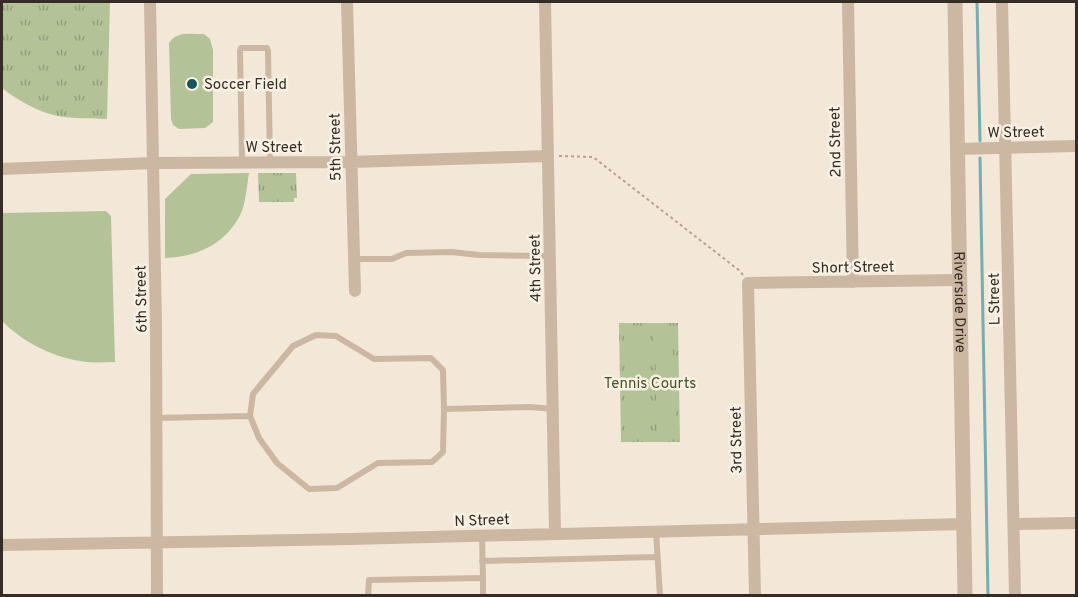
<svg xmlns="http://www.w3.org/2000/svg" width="1078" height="597" font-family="Overpass,sans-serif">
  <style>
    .park { fill: url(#park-tufts) }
    .garden { fill: #b3c397 }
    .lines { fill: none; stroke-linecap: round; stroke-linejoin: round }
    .stream { stroke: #75adb2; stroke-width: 3 }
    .path { stroke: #b8a18e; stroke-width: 2; stroke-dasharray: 3 3; stroke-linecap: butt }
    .service { stroke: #ccb7a3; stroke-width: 6 }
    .minor { stroke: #ccb7a3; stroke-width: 12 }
    .tertiary { stroke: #ccb7a3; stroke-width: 15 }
    .poi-dot { fill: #19545b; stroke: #faf1e5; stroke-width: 2 }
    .labels { text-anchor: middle; stroke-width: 5; stroke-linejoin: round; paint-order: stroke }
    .poi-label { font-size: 15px; fill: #362c26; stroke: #faf1e5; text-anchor: start }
    .street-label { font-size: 15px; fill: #362c26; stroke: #faf1e5 }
    .park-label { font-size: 15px; fill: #445628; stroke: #faf1e5 }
  </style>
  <defs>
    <pattern id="park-tufts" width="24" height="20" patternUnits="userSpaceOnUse" patternTransform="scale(1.5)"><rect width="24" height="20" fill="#b3c397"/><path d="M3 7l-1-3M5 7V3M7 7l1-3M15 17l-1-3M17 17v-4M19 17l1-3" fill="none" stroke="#929f7b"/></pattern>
  </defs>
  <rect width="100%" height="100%" fill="#f3e7d8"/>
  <!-- park -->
  <path class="park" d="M2 2H110L107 119C91 118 74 119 58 116 38 112 17 100 2 88Z
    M258 173H296L297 198H294V202H259Z
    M619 323H678L680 442H621Z"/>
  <!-- garden -->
  <path class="garden" d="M204 34 210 39 213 50V122L205 128 179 129 173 125 171 119 169 43C176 31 191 34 204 34Z
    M249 173C247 185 246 199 242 211 228 243 198 257 165 258V199L191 174Z
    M106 211 111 216 115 362C105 362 95 363 86 362 54 358 24 343 2 321V213Z
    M642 333 644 371 626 372 624 334Z
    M672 333 674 371 656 372 654 334Z
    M656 392H674L675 430 657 431Z
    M625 393H644L645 431 627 432Z"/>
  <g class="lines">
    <!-- stream -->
    <path class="stream" d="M977 2 980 141
      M980 158 988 596"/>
    <!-- path -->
    <path class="path" d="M559 156 593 157 740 271 743 275"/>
    <!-- service -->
    <path class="service" d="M242 163 240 51 241 48H267L268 51 270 162
      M354 259H392L406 253 452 252 479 255 549 256
      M250 416 253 394 293 346 316 335 336 336 374 359 431 358 443 370 444 409
      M157 418 250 416 259 438 277 463 309 489 337 488 378 463 432 462 443 452 444 409 530 407 553 409
      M656 531 660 596
      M482 561 657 557
      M483 578V596
      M368 596 369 580 483 578 482 535"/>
    <!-- minor -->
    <path class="minor" d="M150 2 156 324 157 596
      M347 2 355 291
      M545 2 555 533
      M848 2 853 282
      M1002 2 1015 596
      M957 149 1076 146
      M2 169 153 163 350 162 547 156
      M1014 524 1076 523
      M2 545 351 539 964 524
      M755 596 748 283 959 280"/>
    <!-- tertiary -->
    <path class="tertiary" id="s1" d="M955 2 965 596"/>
  </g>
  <!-- markers -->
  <circle class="poi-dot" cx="192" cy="84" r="6"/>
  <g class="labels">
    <!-- poi labels -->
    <g class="poi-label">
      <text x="204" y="89">Soccer Field</text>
    </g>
    <!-- street labels -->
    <g class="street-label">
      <text transform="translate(1016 132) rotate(-1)" y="5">W Street</text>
      <text transform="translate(835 142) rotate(-91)" y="5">2nd Street</text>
      <text x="274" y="152">W Street</text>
      <text transform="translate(335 147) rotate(-91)" y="5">5th Street</text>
      <text transform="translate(853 267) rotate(-1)" y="5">Short Street</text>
      <text transform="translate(535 268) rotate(-91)" y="5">4th Street</text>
      <text transform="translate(141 299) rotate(-91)" y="5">6th Street</text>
      <text transform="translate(994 299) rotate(-91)" y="5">L Street</text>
      <text dy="5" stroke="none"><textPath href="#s1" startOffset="300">Riverside Drive</textPath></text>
      <text transform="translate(736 440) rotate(-91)" y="5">3rd Street</text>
      <text transform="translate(482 520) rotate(-2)" y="5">N Street</text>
    </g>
    <!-- park labels -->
    <g class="park-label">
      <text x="650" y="388">Tennis Courts</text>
    </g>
  </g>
  <!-- border -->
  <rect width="1078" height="597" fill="none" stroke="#362c26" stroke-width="6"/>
</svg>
